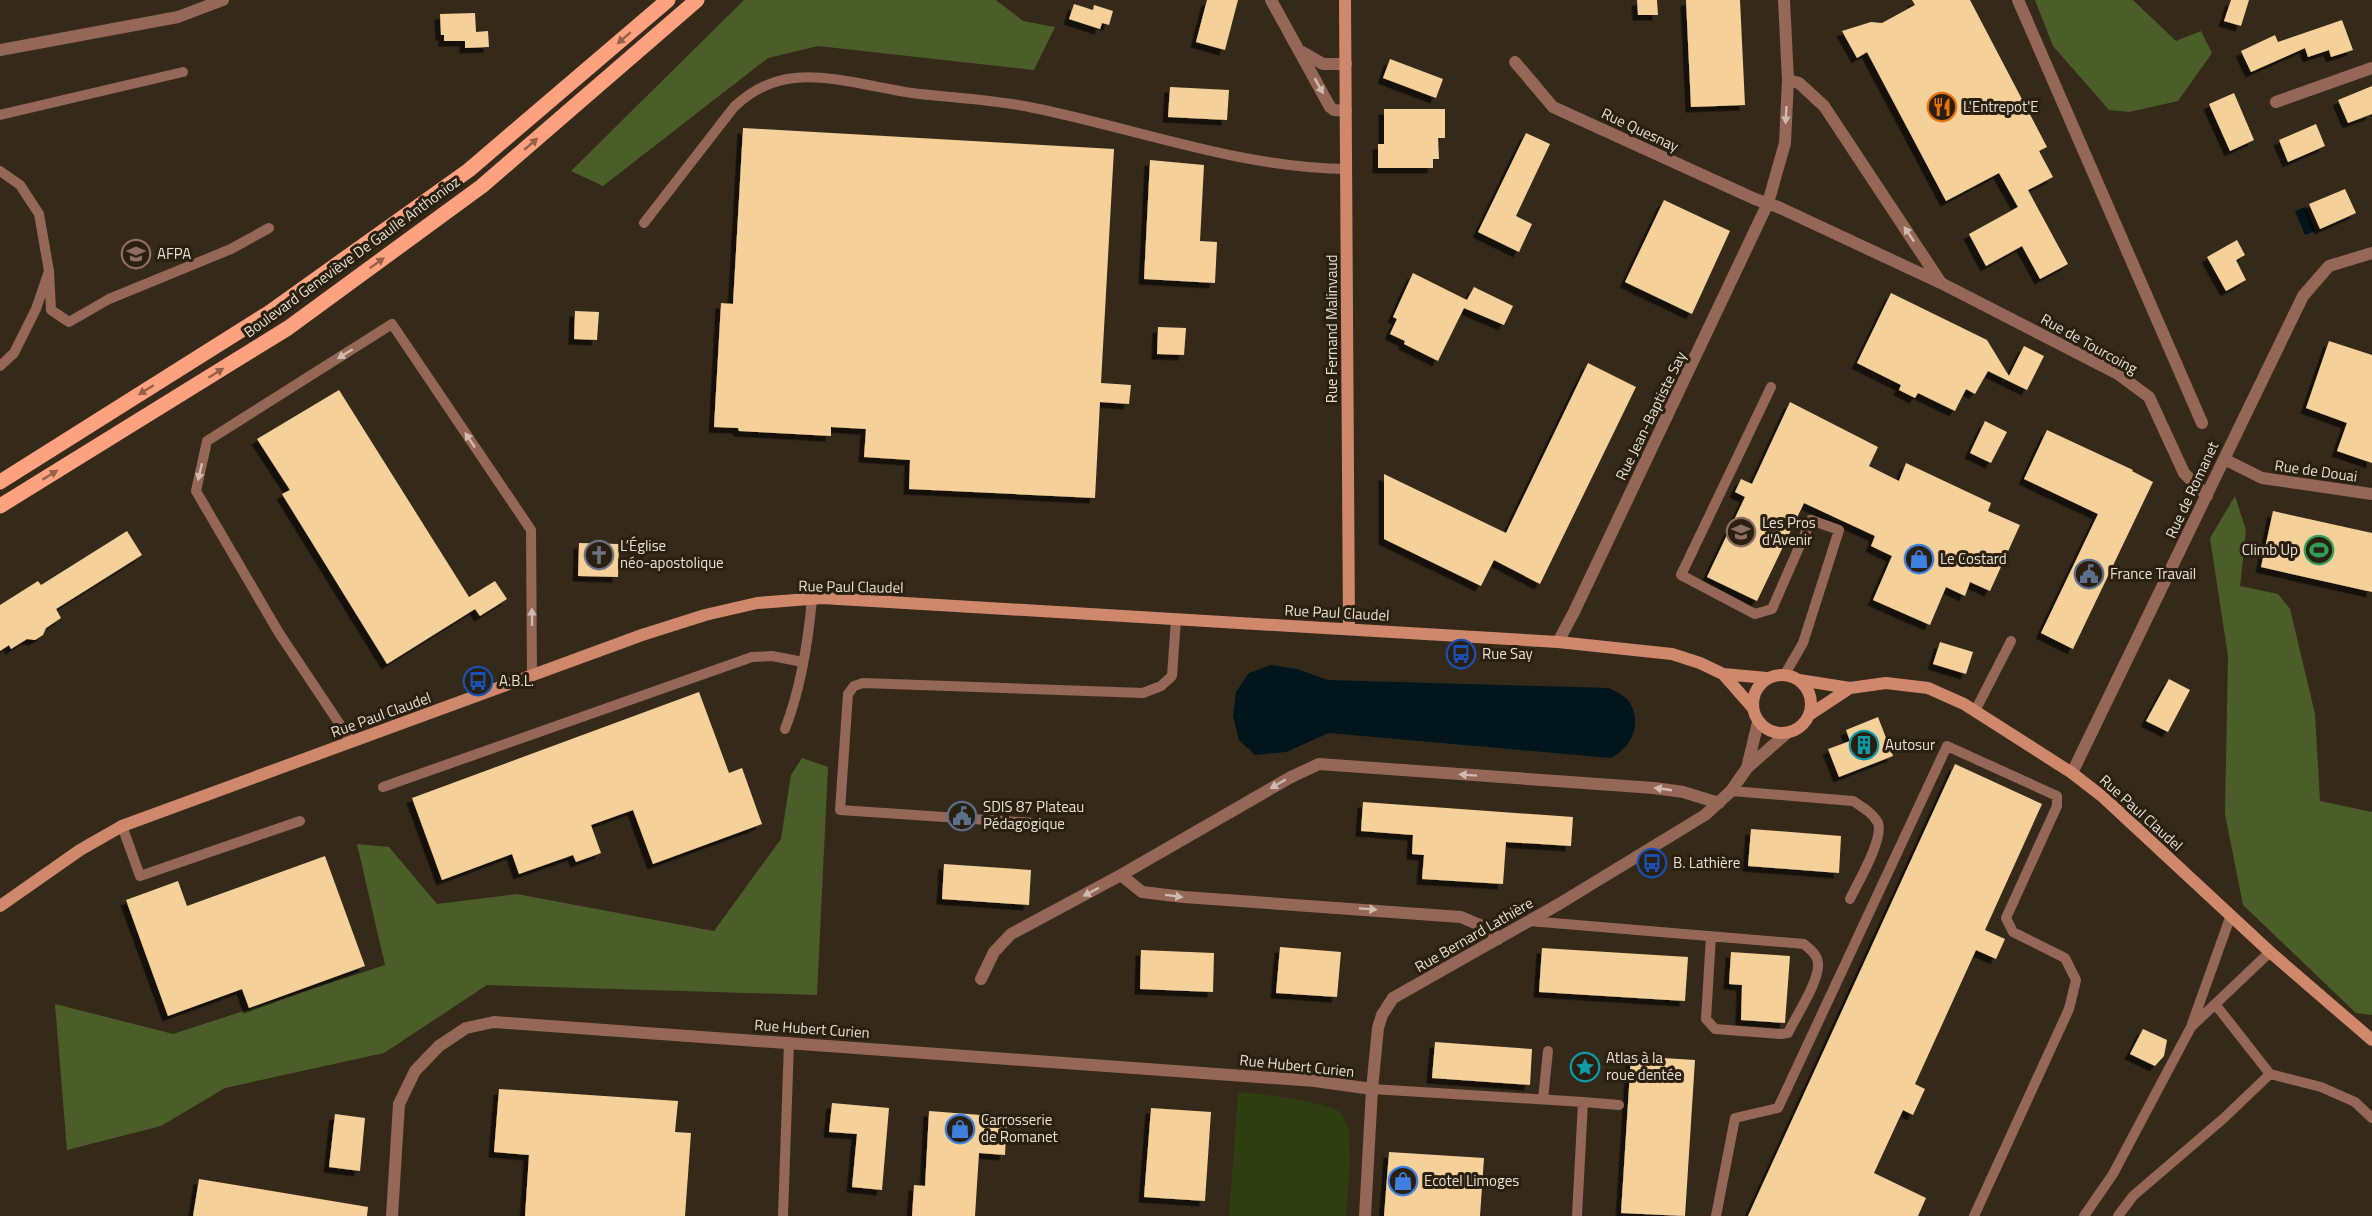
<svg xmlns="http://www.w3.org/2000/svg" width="2372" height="1216" font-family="'Titillium Web',sans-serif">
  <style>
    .green { fill: #2e3e10 }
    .forest { fill: #4b5e29 }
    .water { fill: #00161c }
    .building { fill: #f5d099; filter: url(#shadow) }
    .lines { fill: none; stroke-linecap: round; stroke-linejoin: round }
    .lane { stroke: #956757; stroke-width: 10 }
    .street { stroke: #956757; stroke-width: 12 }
    .secondary { stroke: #d0886d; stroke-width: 12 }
    .primary { stroke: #fda17e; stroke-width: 15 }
    .oneway { fill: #946047 }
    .oneway2 { fill: #cebcb0 }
    .labels { text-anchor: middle; stroke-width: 6; stroke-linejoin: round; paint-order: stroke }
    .poi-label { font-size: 15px; fill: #e7e0d6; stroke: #2b2010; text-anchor: start }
    .street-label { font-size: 15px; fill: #e7e0d6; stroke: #2b2010 }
  </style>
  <defs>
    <filter id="shadow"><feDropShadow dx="-5.5" dy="5.5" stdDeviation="0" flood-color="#0009"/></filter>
  </defs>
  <rect width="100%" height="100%" fill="#352a1a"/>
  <!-- green -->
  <path class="green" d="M1238 1092C1273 1096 1308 1098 1341 1112L1349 1130 1350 1163 1346 1216H1229Z"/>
  <!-- forest -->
  <path class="forest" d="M744 0H996L1023 21 1055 27 1034 70 818 46 768 58 603 186 571 171Z
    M2035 0H2133L2176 41 2201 31 2212 53 2178 101 2129 112 2109 110 2053 46Z
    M2235 496 2246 530 2240 586 2278 594 2290 609 2315 714 2320 801 2372 812V1015L2356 1013 2243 905 2225 814 2228 656 2210 538Z
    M802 758 828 767 817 995 487 985 384 1053 225 1088 161 1126 67 1150 55 1004 173 1034 385 965 357 844 389 847 437 904 517 894 714 931 781 839 791 775Z"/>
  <!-- water -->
  <path class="water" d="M2305 207 2315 231 2305 235 2295 211Z
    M1271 665 1297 669 1328 680 1609 688C1614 691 1622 694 1626 698 1645 719 1632 749 1610 758L1329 733 1286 752 1255 755 1239 740 1233 716 1236 692 1249 673Z"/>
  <!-- building -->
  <path class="building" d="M1207 0H1238L1225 50 1196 42Z
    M1637 0H1657L1658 15H1638Z
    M1686 0H1740L1745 105 1691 107Z
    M1912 0H1970L2047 147 2039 151 2053 177 2028 190 2068 264 2040 279 2022 246 1986 266 1969 234 2018 207 1999 173 1946 201 1867 52 1857 58 1842 31 1871 22 1882 23 1915 5Z
    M2231 0H2249L2241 26 2224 21Z
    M1074 4 1093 10 1094 5 1113 11 1109 25 1102 23 1100 29 1069 19Z
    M475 13 476 32 488 31 489 47 465 48V41H444V35H441L440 14Z
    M2342 20 2353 50 2331 57 2329 50 2308 57 2305 48 2251 72 2241 51 2275 35 2278 42Z
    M1390 59 1443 79 1436 98 1383 78Z
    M2372 86V114L2348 123 2338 100Z
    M1170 87 1229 90 1227 120 1168 117Z
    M2234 93 2254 140 2230 151 2209 104Z
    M1384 109H1445V138H1438L1439 159H1433V168H1378V144H1384Z
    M2316 124 2325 146 2288 162 2279 140Z
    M743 128 1114 149 1101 383 1131 385 1129 404 1100 402 1095 498 909 489 910 460 864 457 866 429 831 427V436L739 431 738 428 714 427 721 303 733 304Z
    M1526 133 1550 144 1516 216 1532 224 1519 252 1478 232Z
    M1150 160 1204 165 1200 241 1217 242 1215 283 1144 279Z
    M2345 189 2356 213 2320 229 2309 204Z
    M1664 200 1730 231 1692 314 1625 282Z
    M2237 240 2245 255 2236 260 2246 280 2226 291 2207 257Z
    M1413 273 1467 300 1474 287 1513 306 1504 325 1464 308 1438 361 1404 344 1405 341 1390 334 1397 319 1393 317Z
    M1891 293 1987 340 2009 376 2024 346 2044 356 2027 390 1988 371 1975 394 1966 389 1955 411 1918 393 1915 398 1899 390 1901 385 1857 363Z
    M575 311 599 312 597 340 574 339Z
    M1158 327 1186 328 1184 355 1157 354Z
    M2329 341 2372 355V463L2337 451 2347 423 2306 408Z
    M1588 363 1636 387 1540 584 1494 560 1481 586 1384 539V474L1506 533Z
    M339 390 469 597 495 581 507 599 480 616 475 609 387 664 282 494 290 490 257 439Z
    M1790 402 1878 447 1869 466 1899 481 1906 463 1991 503 1988 511 2020 525 1990 591 1970 582 1965 596 1946 587 1930 625 1873 600 1892 556 1871 546 1875 536 1804 503 1757 601 1707 577 1745 497 1735 492 1741 479 1752 484Z
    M1985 421 2007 432 1991 463 1970 453Z
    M2047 430 2133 470 2132 471 2153 482 2073 649 2041 633 2098 514 2024 479Z
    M2273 511 2372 533V592L2261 567Z
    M127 531 142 555 56 609 61 618 46 628 43 635 35 640 27 639 11 649 9 645 0 651V605L38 581 41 585Z
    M579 543 619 544 618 577 578 576Z
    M1940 642 1973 652 1966 674 1933 664Z
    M2169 679 2190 690 2168 732 2146 721Z
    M699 692 729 773 742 768 762 824 653 864 633 810 591 825 601 853 576 862 573 855 519 874 512 854 442 880 412 798Z
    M1878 717 1893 756 1839 777 1828 749 1850 741 1846 730Z
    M1955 764 2042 804 1985 930 2005 939 1996 959 1976 950 1915 1084 1925 1089 1913 1115 1903 1110 1874 1173 1926 1198 1918 1216H1748Z
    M1363 802 1573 817 1571 846 1506 842 1503 884 1422 879 1424 855 1412 854 1413 835 1361 831Z
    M1751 829 1841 836 1839 873 1748 866Z
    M325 856 365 966 249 1008 242 989 168 1016 126 900 178 881 187 906Z
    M944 864 1031 870 1029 905 942 899Z
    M1280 947 1341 952 1337 997 1276 993Z
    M1542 948 1688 957 1685 1001 1539 992Z
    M1141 950 1214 953 1213 992 1140 989Z
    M1731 952 1790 956 1785 1023 1741 1020 1742 985 1729 984Z
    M2143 1029 2167 1040 2164 1056 2155 1066 2130 1054Z
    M1435 1042 1532 1049 1530 1085 1432 1078Z
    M1631 1056 1695 1060 1685 1216 1621 1213Z
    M499 1089 678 1101 675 1132 691 1133 685 1216H525L529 1155 494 1152Z
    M832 1103 889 1108 882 1190 852 1187 857 1134 829 1132Z
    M1151 1108 1211 1112 1205 1201 1144 1197Z
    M929 1111 1007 1117 1005 1155 979 1153 975 1216H912L914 1185 925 1186Z
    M335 1114 365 1118 360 1171 329 1167Z
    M1389 1152 1484 1158 1480 1216H1384Z
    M199 1179 368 1207 367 1216H193Z"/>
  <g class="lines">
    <!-- lane -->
    <path class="lane" d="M0 115 183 72
      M0 171 20 185 39 214 49 271 36 309 14 353 0 366
      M644 223 734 107C751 91 772 80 795 78 829 74 877 88 912 93 952 98 994 99 1034 108 1138 129 1240 168 1347 169
      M49 271 51 310 69 322 109 299 231 249 269 228
      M1771 387 1681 575 1755 614 1772 609 1811 520 1839 530 1803 643 1785 674
      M1975 711 2011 641
      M785 729C801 688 808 643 812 599
      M351 741 279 633 196 491 207 441 392 324 531 530 532 675
      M383 787 752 657 772 656 803 662
      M1731 791 1853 801C1862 807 1873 813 1878 823 1884 839 1857 884 1850 899
      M1034 823 840 810 848 694 854 686 863 683 1143 693 1161 686 1172 676 1176 619
      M122 826 140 876 300 821
      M1529 921 1804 944C1810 949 1817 954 1818 963 1820 980 1796 1016 1788 1033L1781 1034 1715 1029 1706 1019 1711 936
      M2215 1004 2270 1074 2321 1087 2355 1102 2372 1118
      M2192 1024 2231 915
      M1372 1089 1583 1102 1577 1216
      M1543 1099 1548 1051
      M1583 1102 1619 1105
      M783 1216 789 1042
      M1716 1216 1735 1118 1778 1108 1947 746 2057 796V806L2006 918 2013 932 2065 958 2076 980 2069 1009 1974 1216
      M2084 1216 2113 1174 2191 1027 2270 952
      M2118 1216 2133 1196 2224 1118 2270 1074"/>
    <!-- street -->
    <path class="street" d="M1271 0 1330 107 1334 110 1346 111
      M1784 0 1788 80
      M2018 0 2202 423
      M0 50 178 17 223 0
      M1302 52 1323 64H1346
      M1515 62 1553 107 1755 199 1778 207 1941 283 2118 374 2149 397 2184 473 2207 496
      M2276 102 2372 68
      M2224 459 2262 478 2372 494
      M1558 642 1574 612 1768 203 1785 143 1788 80 1799 83 1824 106 1941 283
      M1747 768 1758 722
      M2072 773 2303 296 2329 266 2372 253
      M1121 875 1142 892 1184 897 1461 917 1489 929 1498 939
      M981 979 994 952 1011 934 1121 875 1291 777 1319 764 1654 788 1683 792 1719 803
      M392 1216 399 1104 415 1071 439 1046 466 1028 494 1022 1315 1081 1372 1089
      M1365 1216 1372 1089 1378 1028 1382 1015 1393 998 1559 904 1705 815 1731 791 1747 768 1787 733"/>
    <!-- secondary -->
    <path class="secondary" d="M1345 0 1349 629
      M1723 674 1752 707
      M1753 704a29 29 0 1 1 58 0a29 29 0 1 1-58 0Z
      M1799 680 1850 688 1886 683 1928 688 1964 704 2072 773 2103 797 2270 952 2372 1040
      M1809 715 1850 688
      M0 906 80 850 122 826 642 635 705 615 757 603 822 598 1558 642 1672 654 1700 663 1723 674 1767 678"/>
    <!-- primary -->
    <path class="primary" d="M0 482 270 312 469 170 668 0
      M0 506 288 328 482 186 697 0"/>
  </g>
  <!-- one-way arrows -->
  <defs><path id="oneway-solid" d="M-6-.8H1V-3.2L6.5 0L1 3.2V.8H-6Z" transform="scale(1.5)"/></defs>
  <g class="oneway">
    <use href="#oneway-solid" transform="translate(624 38) rotate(139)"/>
    <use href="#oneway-solid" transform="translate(531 144) rotate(-41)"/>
    <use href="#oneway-solid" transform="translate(377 263) rotate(-36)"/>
    <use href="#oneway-solid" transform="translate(216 373) rotate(-32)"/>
    <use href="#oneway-solid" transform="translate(146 390) rotate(148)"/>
    <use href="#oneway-solid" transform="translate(50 475) rotate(-32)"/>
  </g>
  <g class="oneway2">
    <use href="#oneway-solid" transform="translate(1319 86) rotate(61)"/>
    <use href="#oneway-solid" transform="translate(1786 115) rotate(93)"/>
    <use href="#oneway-solid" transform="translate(1909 234) rotate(-124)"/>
    <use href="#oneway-solid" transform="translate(345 354) rotate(148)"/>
    <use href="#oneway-solid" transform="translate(470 440) rotate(-124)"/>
    <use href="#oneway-solid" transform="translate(200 472) rotate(103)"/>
    <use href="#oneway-solid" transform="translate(532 617) rotate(-91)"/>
    <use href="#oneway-solid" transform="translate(1468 775) rotate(-176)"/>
    <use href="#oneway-solid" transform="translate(1278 784) rotate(150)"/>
    <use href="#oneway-solid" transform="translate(1663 789) rotate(-172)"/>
    <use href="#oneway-solid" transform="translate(1091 892) rotate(152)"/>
    <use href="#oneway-solid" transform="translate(1174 896) rotate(7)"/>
    <use href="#oneway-solid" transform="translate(1368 909) rotate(4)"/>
  </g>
  <!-- icons -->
  <defs>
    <g id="restaurant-ring" transform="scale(1.5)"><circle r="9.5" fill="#2b2010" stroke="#e8710a" stroke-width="1.5"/><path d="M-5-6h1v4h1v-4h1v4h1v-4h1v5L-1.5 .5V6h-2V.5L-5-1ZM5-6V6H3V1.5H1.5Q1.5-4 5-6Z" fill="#e8710a"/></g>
    <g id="school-ring" transform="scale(1.5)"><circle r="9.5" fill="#2b2010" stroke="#8d6e63" stroke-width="1.5"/><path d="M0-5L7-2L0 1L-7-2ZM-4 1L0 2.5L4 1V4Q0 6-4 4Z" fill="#8d6e63"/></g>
    <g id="stadium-ring" transform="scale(1.5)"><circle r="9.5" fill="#2b2010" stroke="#2e9e5b" stroke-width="1.5"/><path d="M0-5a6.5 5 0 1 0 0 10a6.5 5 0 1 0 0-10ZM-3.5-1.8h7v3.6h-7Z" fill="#2e9e5b"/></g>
    <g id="church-ring" transform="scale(1.5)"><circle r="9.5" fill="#2b2010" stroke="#6b7280" stroke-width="1.5"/><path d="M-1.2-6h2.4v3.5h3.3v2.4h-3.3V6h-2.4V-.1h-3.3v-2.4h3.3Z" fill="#6b7280"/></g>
    <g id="shop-ring" transform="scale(1.5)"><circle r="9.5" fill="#2b2010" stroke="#3f7fe0" stroke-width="1.5"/><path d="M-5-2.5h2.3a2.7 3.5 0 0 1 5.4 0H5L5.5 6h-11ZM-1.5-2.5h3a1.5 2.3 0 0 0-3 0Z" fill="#3f7fe0"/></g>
    <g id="civic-ring" transform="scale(1.5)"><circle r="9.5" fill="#2b2010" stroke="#5c6f8a" stroke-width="1.5"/><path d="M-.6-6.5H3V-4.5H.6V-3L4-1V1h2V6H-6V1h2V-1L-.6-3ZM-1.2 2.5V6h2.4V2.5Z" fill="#5c6f8a"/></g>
    <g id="bus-ring" transform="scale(1.5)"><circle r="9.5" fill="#2b2010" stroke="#1a4fb4" stroke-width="1.5"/><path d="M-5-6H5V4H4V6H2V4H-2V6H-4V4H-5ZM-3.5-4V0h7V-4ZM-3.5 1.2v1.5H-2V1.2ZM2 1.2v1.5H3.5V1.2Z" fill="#1a4fb4"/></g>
    <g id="building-ring" transform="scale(1.5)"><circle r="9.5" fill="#2b2010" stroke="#0f9aa8" stroke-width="1.5"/><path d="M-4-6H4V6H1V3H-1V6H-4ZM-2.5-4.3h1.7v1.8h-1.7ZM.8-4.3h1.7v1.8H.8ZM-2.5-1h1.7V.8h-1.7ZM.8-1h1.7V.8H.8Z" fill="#0f9aa8"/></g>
    <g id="sight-ring" transform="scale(1.5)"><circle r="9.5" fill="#2b2010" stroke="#0f9aa8" stroke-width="1.5"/><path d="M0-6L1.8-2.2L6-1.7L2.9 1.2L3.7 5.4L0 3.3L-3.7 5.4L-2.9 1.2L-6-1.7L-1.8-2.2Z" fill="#0f9aa8"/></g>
  </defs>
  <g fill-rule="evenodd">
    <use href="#restaurant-ring" x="1942" y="107"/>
    <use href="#school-ring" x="136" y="254"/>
    <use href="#school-ring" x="1741" y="532"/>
    <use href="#stadium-ring" x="2319" y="550"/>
    <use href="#church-ring" x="599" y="555"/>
    <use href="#shop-ring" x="1919" y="559"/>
    <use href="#civic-ring" x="2089" y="574"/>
    <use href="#bus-ring" x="1461" y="654"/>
    <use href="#bus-ring" x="478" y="681"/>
    <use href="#building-ring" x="1864" y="745"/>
    <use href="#civic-ring" x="962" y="816"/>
    <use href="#bus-ring" x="1652" y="863"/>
    <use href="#sight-ring" x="1585" y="1067"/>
    <use href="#shop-ring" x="960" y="1129"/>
    <use href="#shop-ring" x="1403" y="1181"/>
  </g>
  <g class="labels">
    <!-- poi labels -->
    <g class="poi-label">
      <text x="1963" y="112">L'Entrepot'E</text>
      <text x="157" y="259">AFPA</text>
      <text x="1762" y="528">Les Pros<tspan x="1762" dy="17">d'Avenir</tspan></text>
      <text x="620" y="551">L’Église<tspan x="620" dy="17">néo-apostolique</tspan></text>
      <text x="2298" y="555" text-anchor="end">Climb Up</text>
      <text x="1940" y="564">Le Costard</text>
      <text x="2110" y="579">France Travail</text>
      <text x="1482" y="659">Rue Say</text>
      <text x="499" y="686">A.B.L.</text>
      <text x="1885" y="750">Autosur</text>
      <text x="983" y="812">SDIS 87 Plateau<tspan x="983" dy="17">Pédagogique</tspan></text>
      <text x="1673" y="868">B. Lathière</text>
      <text x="1606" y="1063">Atlas à la<tspan x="1606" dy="17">roue dentée</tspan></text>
      <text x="981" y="1125">Carrosserie<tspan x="981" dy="17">de Romanet</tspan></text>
      <text x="1424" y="1186">Ecotel Limoges</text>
    </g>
    <!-- street labels -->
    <g class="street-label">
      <text transform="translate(1640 130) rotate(25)" y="5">Rue Quesnay</text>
      <text transform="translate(352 257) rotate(-36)" y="5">Boulevard Geneviève De Gaulle Anthonioz</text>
      <text transform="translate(1332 329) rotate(-90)" y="5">Rue Fernand Malinvaud</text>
      <text transform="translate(2089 344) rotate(29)" y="5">Rue de Tourcoing</text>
      <text transform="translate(1651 416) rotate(-64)" y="5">Rue Jean-Baptiste Say</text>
      <text transform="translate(2316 471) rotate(8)" y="5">Rue de Douai</text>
      <text transform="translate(2192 490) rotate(-65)" y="5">Rue de Romanet</text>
      <text transform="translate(851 587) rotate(1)" y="5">Rue Paul Claudel</text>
      <text transform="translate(1337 613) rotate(3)" y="5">Rue Paul Claudel</text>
      <text transform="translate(381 715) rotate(-20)" y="5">Rue Paul Claudel</text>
      <text transform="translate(2141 813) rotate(42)" y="5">Rue Paul Claudel</text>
      <text transform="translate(1474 935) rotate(-30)" y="5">Rue Bernard Lathière</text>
      <text transform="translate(812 1029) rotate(4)" y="5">Rue Hubert Curien</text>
      <text transform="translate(1297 1066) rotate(6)" y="5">Rue Hubert Curien</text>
    </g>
  </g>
</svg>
